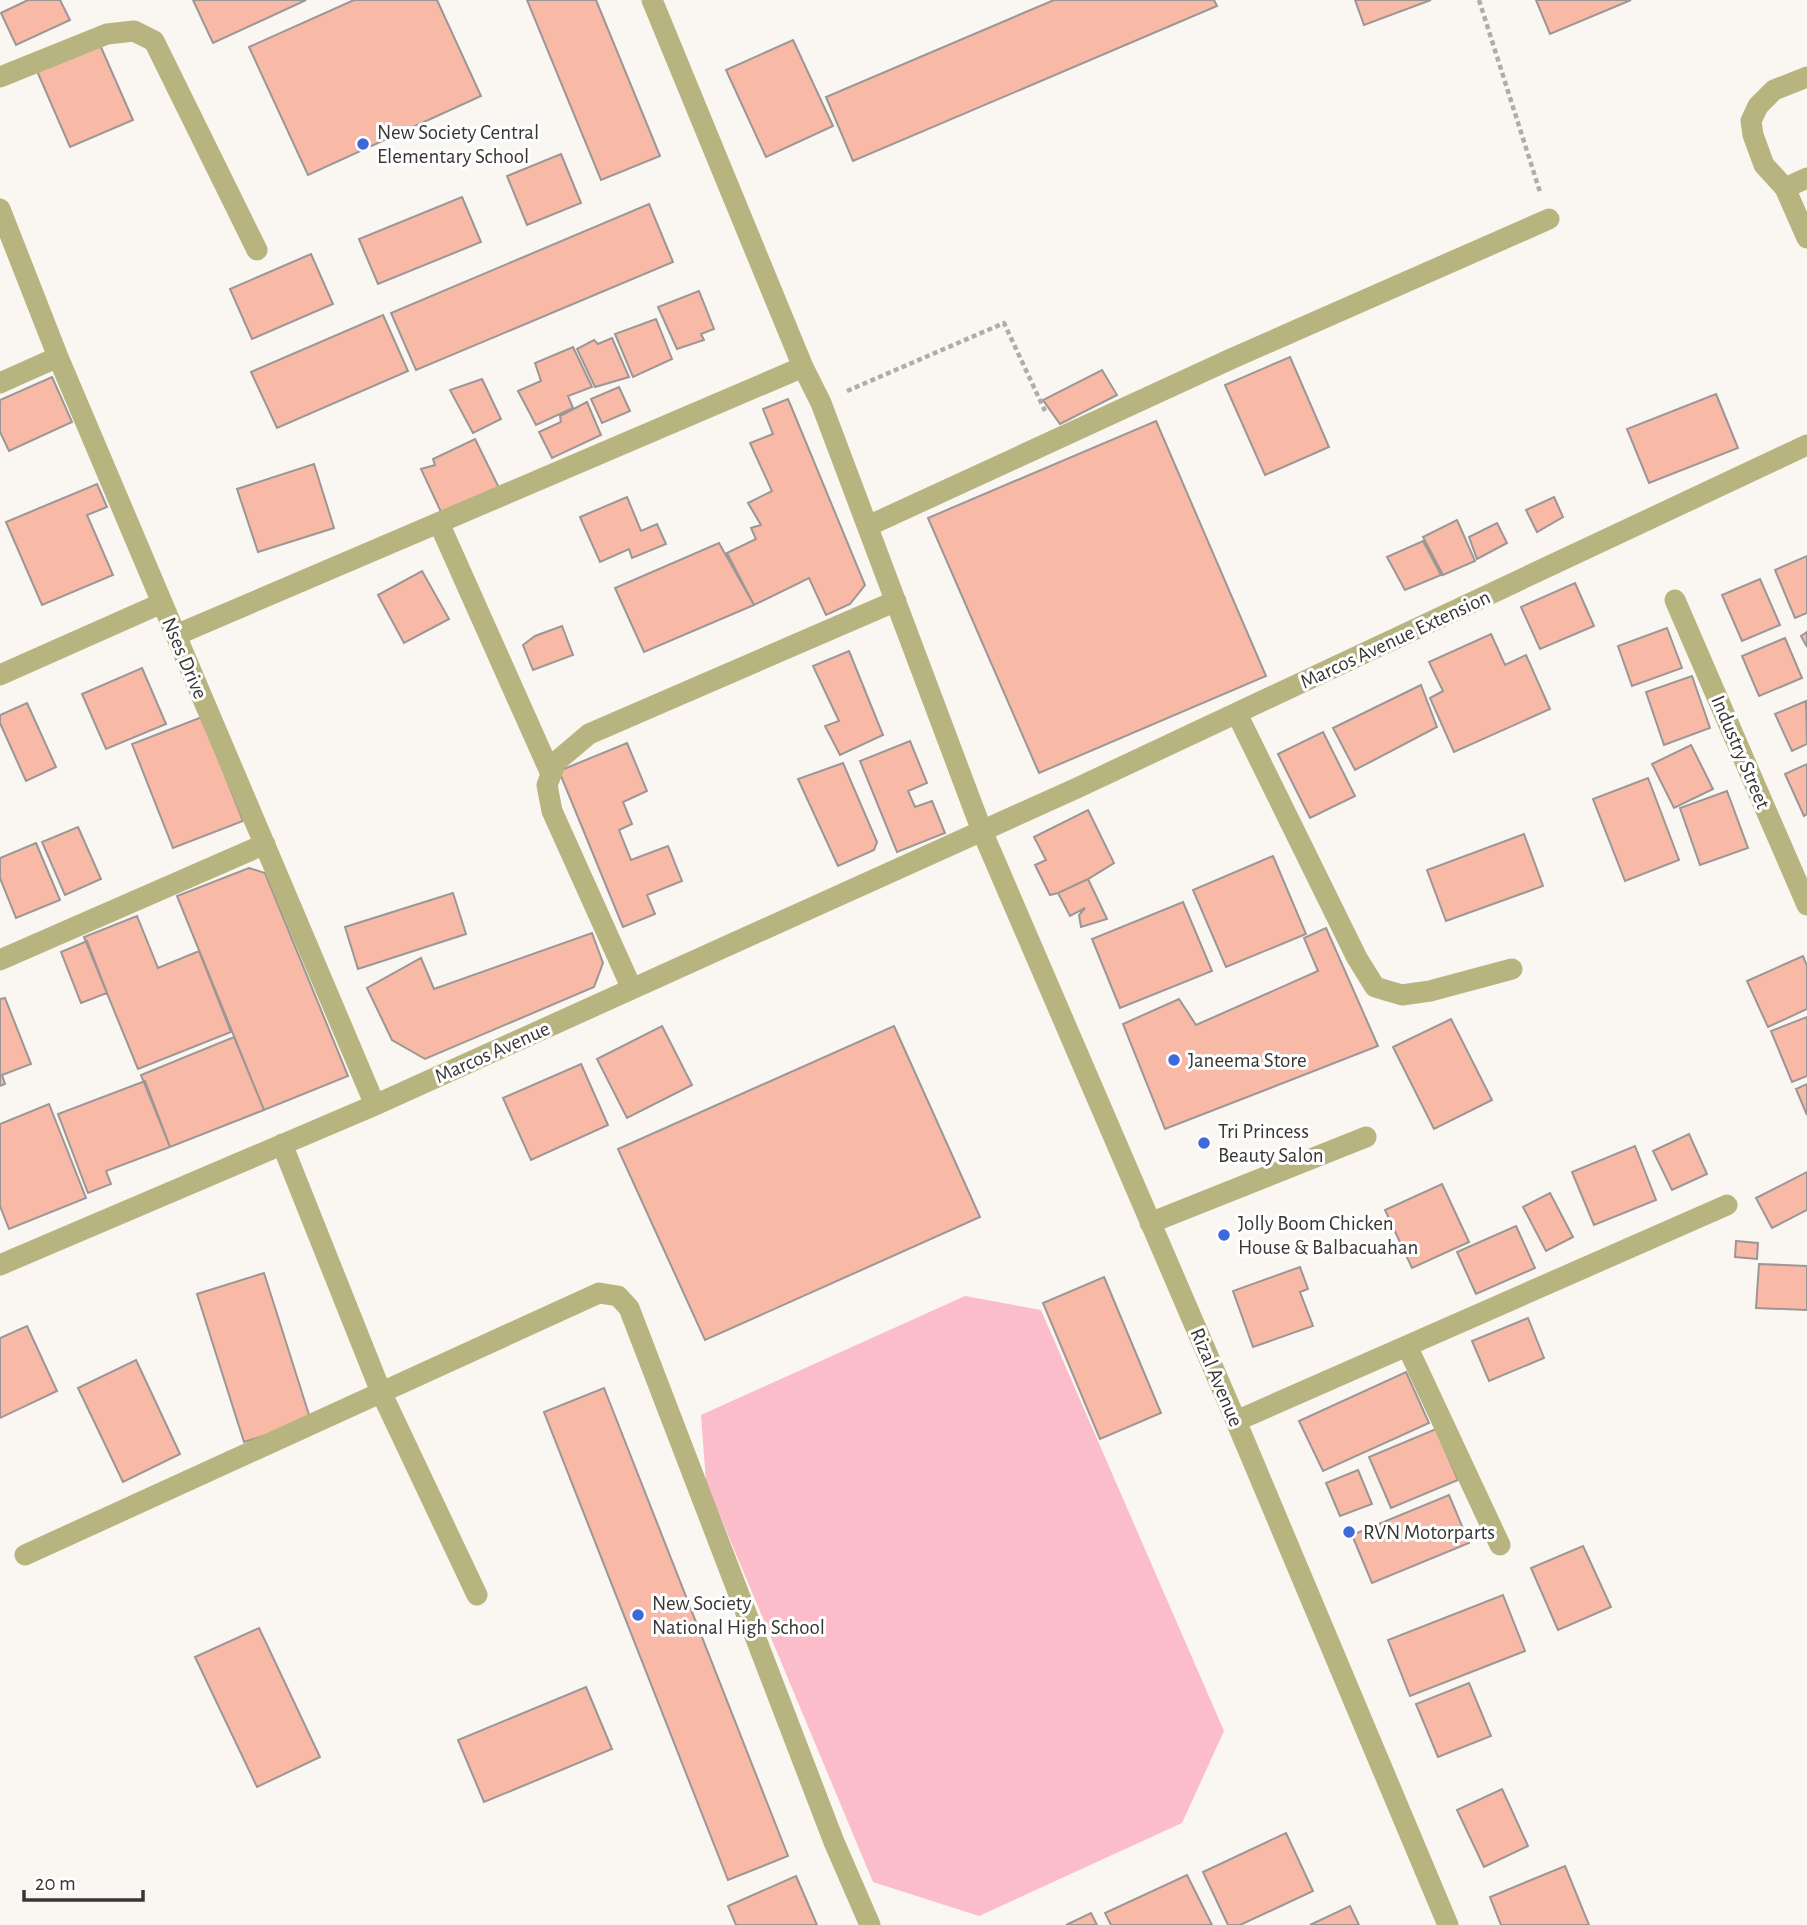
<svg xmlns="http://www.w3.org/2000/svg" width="1807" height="1925" font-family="'Alegreya Sans',sans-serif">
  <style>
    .green { fill: #fcbdca }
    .building { fill: #f8b9a6; stroke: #9c9795; stroke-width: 2 }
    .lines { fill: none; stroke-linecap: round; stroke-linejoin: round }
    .path { stroke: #afadaa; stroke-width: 4.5; stroke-dasharray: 5 3.5; stroke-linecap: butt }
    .minor { stroke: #b8b47f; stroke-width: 21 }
    .poi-dot { fill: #3e69da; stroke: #fff; stroke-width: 2.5 }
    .labels { text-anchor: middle; stroke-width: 6; stroke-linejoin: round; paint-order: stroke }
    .poi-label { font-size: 21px; fill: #383736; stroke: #fff; text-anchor: start }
    .street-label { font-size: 21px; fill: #383736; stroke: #fff }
  </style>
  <rect width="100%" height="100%" fill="#faf6f2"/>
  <!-- green -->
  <path class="green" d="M965 1296 1041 1310 1224 1731 1182 1823 979 1916 873 1882 706 1482 701 1415Z"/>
  <!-- building -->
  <path class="building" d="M28 0H60L70 20 16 45 1 13Z
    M193 0H306L213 43Z
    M354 0H437L481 96 308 175 249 47Z
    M527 0H596L660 156 601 180Z
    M1054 0H1214L1217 6 853 161 826 97Z
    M1355 0H1431L1364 25Z
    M1536 0H1631L1550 34Z
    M793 40 833 126 766 157 726 70Z
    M100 45 133 120 70 147 37 71Z
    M561 154 581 203 527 225 507 176Z
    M462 197 481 242 378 284 359 239Z
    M649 204 673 262 416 370 391 313Z
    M311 254 333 304 252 339 230 289Z
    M699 291 714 329 701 334 704 340 677 349 658 307Z
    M383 315 408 371 277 428 251 372Z
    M656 319 672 359 633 377 615 334Z
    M612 338 629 377 595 387 577 349 594 340 598 344Z
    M573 347 592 387 568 396 573 408 536 425 518 391 541 381 535 363Z
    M1290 357 1329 447 1265 475 1225 385Z
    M1102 370 1117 395 1060 424 1043 400Z
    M52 377 72 422 9 451 0 432V400Z
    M482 379 501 419 473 433 450 390Z
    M619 387 630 411 602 423 591 399Z
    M1716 394 1738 448 1649 483 1627 429Z
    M788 399 865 585 850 604 826 615 809 578 754 605 727 553 756 539 751 528 761 525 748 503 772 491 750 443 773 434 763 409Z
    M587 402 601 435 552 458 539 432 561 422 560 416Z
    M1156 421 1266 676 1039 773 928 518Z
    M475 439 501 492 442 514 421 469 435 465 433 459Z
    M314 464 334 528 258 552 237 489Z
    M97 484 107 507 87 515 113 575 42 605 6 522Z
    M627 497 641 531 657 524 666 544 632 558 629 549 600 562 580 517Z
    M1554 497 1563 517 1537 532 1526 510Z
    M1457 520 1475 561 1443 575 1423 537Z
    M1497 523 1507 543 1477 559 1469 537Z
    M1423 541 1441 575 1405 590 1387 557Z
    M719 543 754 605 644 652 615 588Z
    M1807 556V613L1795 618 1775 570Z
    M422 571 449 619 404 643 378 595Z
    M1760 579 1780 625 1742 641 1722 595Z
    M1575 583 1594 626 1540 649 1521 607Z
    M562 626 573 655 533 670 523 645 535 636Z
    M1667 628 1682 668 1632 686 1618 646Z
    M1807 632V647L1801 636Z
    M1491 634 1505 665 1526 655 1550 709 1454 752 1430 698 1443 691 1429 662Z
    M1785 638 1802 678 1759 696 1742 656Z
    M849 651 883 735 840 755 825 726 839 721 813 666Z
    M142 668 166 724 106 749 82 694Z
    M1692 676 1710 728 1664 745 1646 692Z
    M1421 685 1437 727 1355 770 1333 728Z
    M1806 701 1807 744 1792 751 1775 714Z
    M27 703 56 767 26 781 0 723V715Z
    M202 717 243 821 173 848 132 744Z
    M1323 732 1355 796 1310 818 1278 754Z
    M910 741 927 783 908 791 915 807 932 801 945 833 897 852 860 761Z
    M627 743 647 791 623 802 632 824 619 830 631 860 668 846 682 881 647 895 655 914 623 927 559 771Z
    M1691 745 1713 789 1674 808 1652 764Z
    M843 763 877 842 874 850 838 866 798 779Z
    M1807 764V814L1804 816 1785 774Z
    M1648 778 1679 860 1625 881 1593 799Z
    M1727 791 1748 848 1700 865 1680 808Z
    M1088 810 1114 863 1088 879 1058 893 1050 895 1035 865 1046 860 1034 837Z
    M78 827 101 879 65 895 42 842Z
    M1524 834 1543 886 1446 921 1427 870Z
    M36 843 60 900 16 918 0 878V858Z
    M1273 856 1306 934 1226 967 1193 890Z
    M249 868 265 873 348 1076 264 1110 177 896Z
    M1088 879 1107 919 1081 927 1079 915 1085 908 1070 916 1058 893Z
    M453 893 466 934 358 969 345 927Z
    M1183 902 1212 971 1120 1008 1092 939Z
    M137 916 158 968 199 951 231 1032 138 1069 84 937Z
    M1326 928 1378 1046 1165 1129 1123 1024 1179 999 1196 1025 1318 971 1304 938Z
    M592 933 603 963 594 987 425 1059 392 1040 367 988 421 958 434 989Z
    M87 941 107 993 81 1003 61 952Z
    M1803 956 1807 966V1009L1768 1027 1747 981Z
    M5 998 31 1064 2 1075 5 1084 0 1086V999Z
    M1807 1017V1076L1792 1082 1771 1031Z
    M1451 1019 1492 1100 1434 1129 1393 1047Z
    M662 1026 692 1085 627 1118 597 1059Z
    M894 1026 980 1217 705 1340 618 1149Z
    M234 1037 264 1110 170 1147 141 1075Z
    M581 1064 608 1125 531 1160 503 1098Z
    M145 1081 170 1147 106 1171 111 1184 88 1193 58 1114Z
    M1807 1084V1115L1796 1089Z
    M49 1104 86 1198 9 1229 0 1206V1124Z
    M1689 1134 1707 1174 1672 1190 1653 1151Z
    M1635 1146 1656 1200 1594 1225 1572 1172Z
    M1807 1172V1210L1772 1228 1756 1198Z
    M1442 1184 1469 1242 1412 1268 1385 1210Z
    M1550 1193 1573 1237 1546 1251 1523 1207Z
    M1516 1226 1535 1268 1476 1294 1457 1252Z
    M1736 1241 1758 1243 1757 1259 1735 1257Z
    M1759 1264 1807 1266V1310L1756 1308Z
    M1300 1267 1308 1289 1300 1292 1313 1326 1253 1347 1233 1291Z
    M264 1273 311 1421 244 1442 197 1294Z
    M1104 1277 1161 1413 1100 1439 1043 1303Z
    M1528 1318 1544 1358 1489 1381 1472 1341Z
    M27 1326 57 1391 0 1418V1338Z
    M136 1360 180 1454 123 1482 78 1388Z
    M1406 1372 1429 1423 1323 1471 1299 1421Z
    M604 1388 788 1856 728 1880 544 1412Z
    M1436 1429 1458 1480 1391 1508 1369 1457Z
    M1358 1470 1372 1504 1340 1516 1326 1483Z
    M1449 1495 1469 1543 1372 1583 1352 1535Z
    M1583 1546 1611 1607 1558 1630 1531 1568Z
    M1503 1595 1525 1651 1410 1696 1388 1640Z
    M259 1628 320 1757 257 1787 195 1657Z
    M1469 1683 1491 1736 1438 1757 1416 1704Z
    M586 1687 612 1749 484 1802 458 1740Z
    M1502 1789 1528 1846 1484 1867 1457 1810Z
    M1286 1833 1313 1891 1240 1925H1228L1203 1872Z
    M1565 1866 1589 1925H1501L1490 1897Z
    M1187 1875 1212 1925H1111L1105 1913Z
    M796 1876 817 1925H736L728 1906Z
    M1350 1906 1359 1925H1310Z
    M1091 1913 1097 1925H1066Z"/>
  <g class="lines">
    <!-- path -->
    <path class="path" d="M1479 0 1540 192
      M847 391 1004 323 1045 411"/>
    <!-- minor -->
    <path class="minor" d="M652 0 803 367 821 403 982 831 1236 1421 1448 1925
      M0 77 107 34 134 31 154 41 257 250
      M1807 77 1774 90 1758 106 1751 121 1753 135 1764 165 1785 188 1807 238
      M1785 188 1807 178
      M0 209 58 357 375 1105
      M0 383 58 357
      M439 523 551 774
      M868 526 1233 358 1549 219
      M1675 600 1807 905
      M176 635 803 367
      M0 675 162 603
      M1237 714 1357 958 1375 987 1402 995 1430 991 1512 969
      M0 960 265 844
      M632 989 552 811 547 785 556 762 589 734 896 601
      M282 1144 381 1392 477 1595
      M1150 1223 1366 1137
      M0 1265 375 1105 1077 788 1807 445
      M1407 1346 1500 1545
      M1236 1421 1727 1205
      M25 1555 599 1293 618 1296 629 1308 834 1842 870 1925"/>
  </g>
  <!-- markers -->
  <g class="poi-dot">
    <circle cx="363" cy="144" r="7"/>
    <circle cx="1174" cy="1060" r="7"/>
    <circle cx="1204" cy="1143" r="7"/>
    <circle cx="1224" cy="1235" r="7"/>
    <circle cx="1349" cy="1532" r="7"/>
    <circle cx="638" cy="1615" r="7"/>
  </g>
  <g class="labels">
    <!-- poi labels -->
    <g class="poi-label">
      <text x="377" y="139">New Society Central<tspan x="377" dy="24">Elementary School</tspan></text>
      <text x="1188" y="1067">Janeema Store</text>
      <text x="1218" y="1138">Tri Princess<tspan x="1218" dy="24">Beauty Salon</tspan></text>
      <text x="1238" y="1230">Jolly Boom Chicken<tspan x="1238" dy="24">House &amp; Balbacuahan</tspan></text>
      <text x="1363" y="1539">RVN Motorparts</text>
      <text x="652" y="1610">New Society<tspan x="652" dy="24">National High School</tspan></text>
    </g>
    <!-- street labels -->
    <g class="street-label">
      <text transform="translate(1395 639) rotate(-25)" y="7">Marcos Avenue Extension</text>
      <text transform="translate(185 658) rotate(67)" y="7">Nses Drive</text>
      <text transform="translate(1741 752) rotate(67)" y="7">Industry Street</text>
      <text transform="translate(492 1052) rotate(-24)" y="7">Marcos Avenue</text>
      <text transform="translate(1217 1377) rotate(67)" y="7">Rizal Avenue</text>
    </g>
  </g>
  <!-- scale -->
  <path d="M24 1890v10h119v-10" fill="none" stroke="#383736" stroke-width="3.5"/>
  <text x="35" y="1890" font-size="21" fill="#383736" stroke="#ffffff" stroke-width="5" paint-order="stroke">20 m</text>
</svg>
